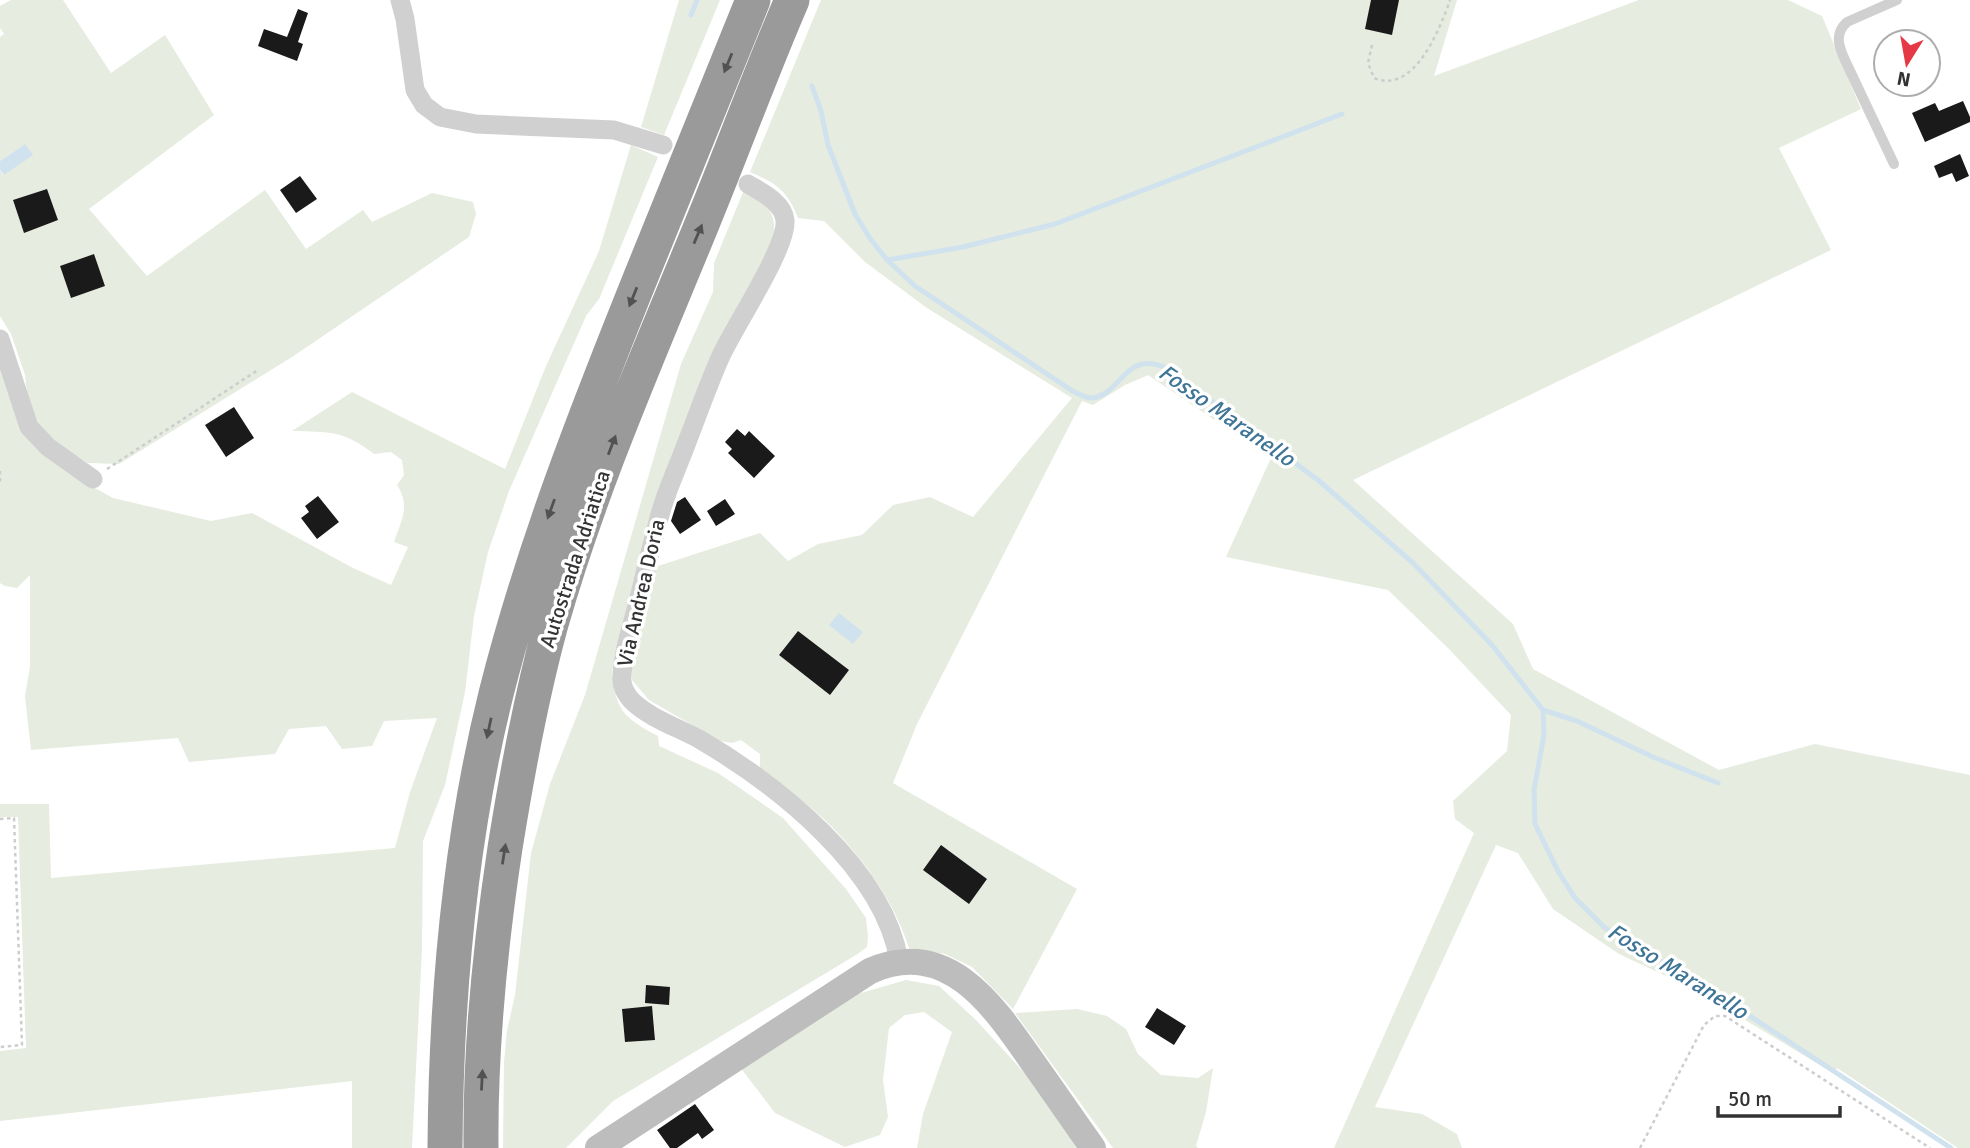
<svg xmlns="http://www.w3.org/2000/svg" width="1970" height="1148" font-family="Signika,sans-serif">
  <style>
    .green { fill: #e6ecdf; fill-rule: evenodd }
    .water { fill: #cfe2ee }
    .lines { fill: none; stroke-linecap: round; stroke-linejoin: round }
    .stream { stroke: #cfe2ee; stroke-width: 5 }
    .building { fill: #1a1a1a }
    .path { stroke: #cdcdcd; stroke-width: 2.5; stroke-dasharray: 3.5 3.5; stroke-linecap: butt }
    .service { stroke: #d0d0d0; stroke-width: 10 }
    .minor { stroke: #d0d0d0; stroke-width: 19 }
    .secondary { stroke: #bdbdbd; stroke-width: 26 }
    .motorway { stroke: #9a9a9a; stroke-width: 35 }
    .oneway { fill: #525252 }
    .labels { text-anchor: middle; stroke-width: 7; stroke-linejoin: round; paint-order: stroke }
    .street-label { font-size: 21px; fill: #333; stroke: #fff }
    .water-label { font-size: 23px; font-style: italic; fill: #3f7597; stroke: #fff }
  </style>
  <rect width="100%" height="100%" fill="#fff"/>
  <!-- green -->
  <path class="green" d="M11 0H63L111 73 165 35 214 115 89 209 147 276 265 190 306 249 363 210 372 222 432 193 473 202 476 214 469 237 292 357 119 464 88 463 53 441 38 424 28 404 25 375 11 334 0 316V170L3 175 25 144 0 161V37L4 34 0 28V6ZM47 189 58 220 24 232 13 201ZM94 254 105 286 71 298 60 266Z
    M679 0H720L664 135 641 127Z
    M821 0H1457L1434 76 1639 0H1788L1822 16 1861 109 1779 148 1831 250 1353 480 1513 624 1533 669 1719 770 1815 744 1970 775V1148H1958L1837 1068 1833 1073 1694 989 1619 954 1553 909 1518 853 1496 845 1375 1107 1422 1114 1457 1134 1462 1148H1334L1474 833 1455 819 1453 801 1507 751 1511 715 1448 648 1388 590 1226 557 1271 458 1148 375 1125 385 1093 405 1082 401 917 724 893 783 1077 889 1013 1009 972 967 945 954 909 948C895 903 865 861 832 827 811 805 783 788 760 770V754L741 740 732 743 720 741 649 700 632 680V657L655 567 760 533 788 561 818 544 862 535 893 505 930 497 973 517 1072 398 927 308 865 262 824 221 798 218C787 190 777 184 750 172ZM798 631 849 670 830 694 779 655ZM942 846 987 879 969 903Z
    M631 145 658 157 599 299 586 316 509 491 488 552 474 616 465 692 445 785 423 841 422 949 412 1148H352V1081L0 1121V1051L26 1048 18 817H0V804H49L51 878 395 848 410 792 437 718 384 721 372 746 342 749 326 726 289 729 275 754 189 762 178 738 31 750 25 696 30 667V575L17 588 5 586 0 583V364L10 398 77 478 113 498 211 521 252 513 353 568 391 585 408 547 394 542C401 521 411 506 397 485L404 475 402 460 391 452 374 454C343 430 330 432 292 431L352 392 505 469 546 366 599 251Z
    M744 190C765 205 776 207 774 236L655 509 612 671C615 710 624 718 658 736L659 746 718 773 783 818 846 889 866 918 868 936 867 947 856 955 613 1101 566 1148H503L504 1062 507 1031 515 995 531 853 550 784 585 695 681 364 713 292 714 263ZM643 1007 653 1013 655 1039 625 1042 622 1009Z
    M906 980 939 986 976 1020 1039 1089 1077 1148H917L923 1114 952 1032 924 1012 905 1015 889 1028 883 1080 888 1117 880 1135 845 1147 775 1113 740 1067 847 997Z
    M1077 1009 1107 1016 1126 1029 1138 1054 1161 1075 1198 1078 1213 1068 1206 1112 1196 1146 1198 1148H1113L1015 1013Z"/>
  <!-- water -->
  <path class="water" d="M25 144 33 155 4 175 0 170V161Z
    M839 613 863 632 853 644 829 625Z"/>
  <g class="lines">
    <!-- stream -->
    <path class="stream" d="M691 15 697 0
      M812 86 821 111 828 145 855 214 869 237 887 260 915 286 1071 390C1077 393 1084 398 1091 398 1122 396 1123 349 1167 368L1318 480 1414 564 1492 645 1543 710 1577 721 1653 757 1718 783
      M887 260 963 247 1055 224 1342 114
      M1543 710 1544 735 1534 790 1535 824 1558 871 1575 898 1605 928 1733 1005 1951 1148"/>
  </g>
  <!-- building -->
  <path class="building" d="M1371 0H1399L1392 35 1365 29Z
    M298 9 308 13 298 42 303 44 297 61 258 46 264 29 287 37Z
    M1963 101 1970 117V122L1925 142 1912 113 1935 103 1939 111Z
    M1960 154 1969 176 1956 182 1952 173 1939 178 1934 166Z
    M300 176 317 199 296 213 280 190Z
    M47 189 58 220 24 233 13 200Z
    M94 254 105 286 71 298 60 266Z
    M234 407 254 438 226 457 205 425Z
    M737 429 745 436 749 431 775 456 754 478 728 453 732 449 725 442Z
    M318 496 339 522 317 539 301 518 309 512 305 506Z
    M685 497 701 520 680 534 671 521 677 502Z
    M725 499 735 514 716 526 707 511Z
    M798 631 849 670 830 695 779 655Z
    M941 845 987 879 969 904 923 870Z
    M646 985 670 987 669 1005 645 1003Z
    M652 1006 655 1040 625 1042 622 1009Z
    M1157 1008 1186 1026 1174 1045 1145 1027Z
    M695 1104 714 1130 702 1139 698 1133 677 1148H670L657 1130Z"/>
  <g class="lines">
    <!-- path -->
    <path class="path" d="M1372 45 1368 63 1374 78C1414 95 1440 29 1450 0
      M107 469 258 370
      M0 471V484
      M0 819 14 818 22 1045 0 1047
      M1640 1148 1704 1025 1715 1016H1725L1930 1148"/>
    <!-- service -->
    <path class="service" d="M1894 164 1844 58C1838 44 1835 33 1847 22L1897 0"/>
    <!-- minor -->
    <path class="minor" d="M400 0 405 19 415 90 424 105 440 117 476 124 614 130 663 145
      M748 184C761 192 783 202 785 220 788 247 733 328 720 358 708 385 698 414 687 442 679 464 668 487 661 511 653 540 646 569 639 598 633 623 623 650 622 676 621 684 625 693 631 700 649 718 677 727 699 739 776 784 884 868 899 961
      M0 339 29 427 48 447 93 479"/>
    <!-- secondary -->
    <path class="secondary" d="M598 1148 870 971C949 936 995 1008 1034 1064 1054 1092 1073 1120 1093 1148"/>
    <!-- motorway -->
    <path class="motorway" d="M445 1148C446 995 459 843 496 694 532 551 585 416 640 279 678 186 715 93 753 0
      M481 1148C480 1047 490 947 505 848 517 773 531 697 551 624 590 487 648 356 702 224 733 149 760 74 792 0"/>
  </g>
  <!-- one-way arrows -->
  <defs><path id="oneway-solid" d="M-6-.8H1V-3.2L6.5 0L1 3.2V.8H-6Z" transform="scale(1.75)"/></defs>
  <g class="oneway">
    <use href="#oneway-solid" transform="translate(728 63) rotate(112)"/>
    <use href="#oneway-solid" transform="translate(698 234) rotate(-67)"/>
    <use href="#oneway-solid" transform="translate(633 297) rotate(112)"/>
    <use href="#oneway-solid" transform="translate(612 445) rotate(-69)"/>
    <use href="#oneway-solid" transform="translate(551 509) rotate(110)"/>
    <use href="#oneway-solid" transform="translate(489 728) rotate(102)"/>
    <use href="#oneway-solid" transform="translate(504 854) rotate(-81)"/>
    <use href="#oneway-solid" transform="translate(482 1080) rotate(-87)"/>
  </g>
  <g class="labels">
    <!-- street labels -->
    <g class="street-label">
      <text transform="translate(575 559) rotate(-72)" y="7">Autostrada Adriatica</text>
      <text transform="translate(641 593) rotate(-77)" y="7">Via Andrea Doria</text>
    </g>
    <!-- water labels -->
    <g class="water-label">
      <text transform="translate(1227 415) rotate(35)" y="8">Fosso Maranello</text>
      <text transform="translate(1678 971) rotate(32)" y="8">Fosso Maranello</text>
    </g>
  </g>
  <!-- north arrow -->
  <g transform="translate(1907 63) rotate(191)"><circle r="33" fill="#ffffff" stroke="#adadad" stroke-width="2"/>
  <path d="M0-5L12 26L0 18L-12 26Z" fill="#e63946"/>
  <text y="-10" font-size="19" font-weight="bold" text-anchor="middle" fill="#333333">N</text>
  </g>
  <!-- scale -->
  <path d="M1718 1106v10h122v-10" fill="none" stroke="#333333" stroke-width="3.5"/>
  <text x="1728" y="1106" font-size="21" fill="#333333" stroke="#ffffff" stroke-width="5" paint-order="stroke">50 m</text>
</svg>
